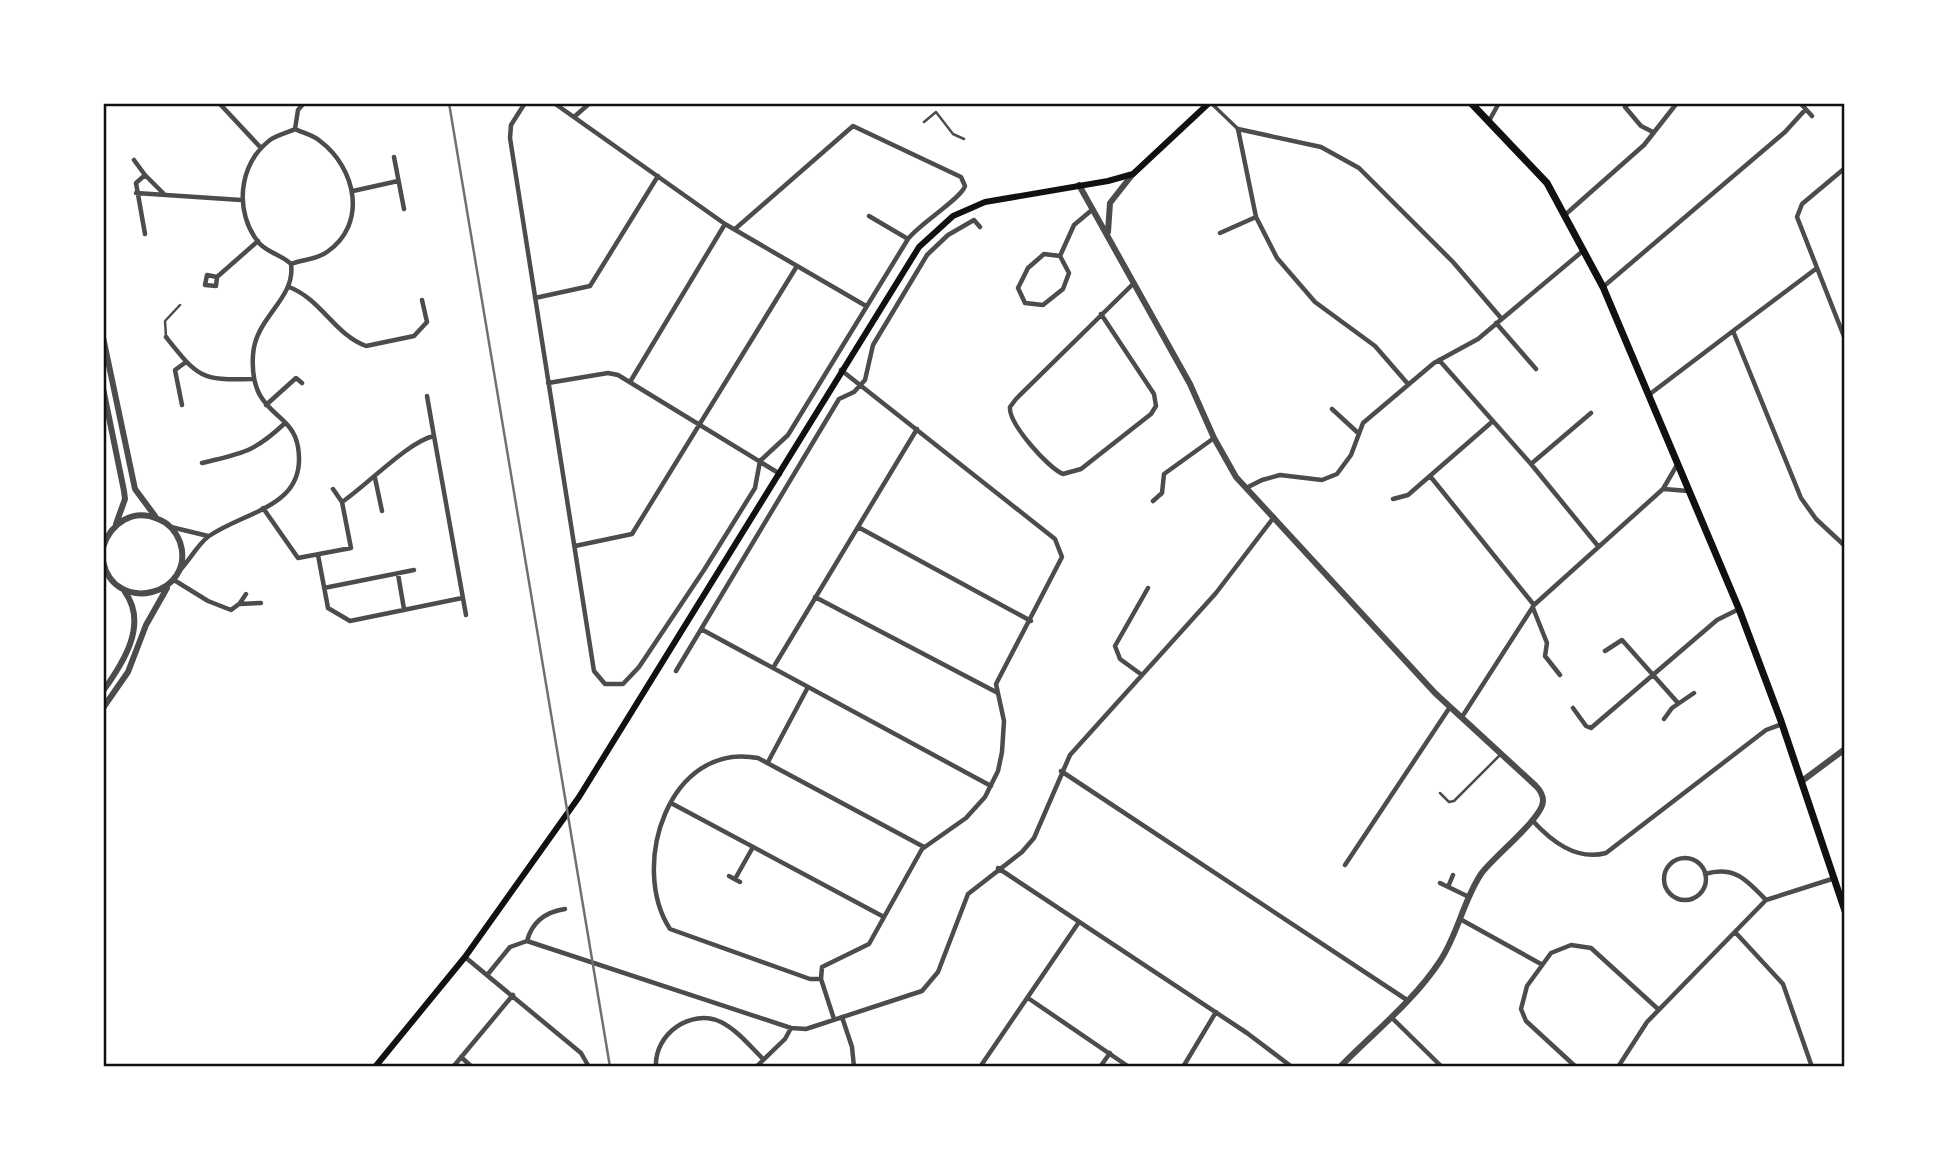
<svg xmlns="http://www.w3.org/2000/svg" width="1948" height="1170" font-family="'PT Sans',sans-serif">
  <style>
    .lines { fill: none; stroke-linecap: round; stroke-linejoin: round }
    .service { stroke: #4c4c4c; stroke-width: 2.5 }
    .pedestrian { stroke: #4c4c4c; stroke-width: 3.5 }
    .minor { stroke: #4c4c4c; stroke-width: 4.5 }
    .tertiary { stroke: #4c4c4c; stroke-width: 6 }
    .secondary { stroke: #111; stroke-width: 6 }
    .primary { stroke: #111; stroke-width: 7 }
    .rail { stroke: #707070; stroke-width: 2.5 }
    .neatline { fill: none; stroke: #111; stroke-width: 2.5 }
  </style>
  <rect width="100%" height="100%" fill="#fff"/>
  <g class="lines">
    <!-- service -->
    <path class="service" d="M924 122 936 112 953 134 964 139
      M166 337 165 321 180 305
      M1440 793 1449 802 1454 801 1500 755"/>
    <!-- pedestrian -->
    <path class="pedestrian" d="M1211 103 1238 129"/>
    <!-- minor -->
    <path class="minor" d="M219 103 261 148
      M525 103 511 125 510 138 594 671 605 684H623L639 667 704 570 755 488 760 461 788 435 908 239C919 224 962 198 965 186L961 177 853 126 735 229
      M554 103 725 224 866 306
      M1629 103 1625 107 1641 126 1653 132
      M184 104V103
      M1801 104 1812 116
      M574 117 590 103
      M1489 121 1499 103
      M295 129 298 110 304 103
      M394 157 404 209
      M134 160 145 175 136 183 145 234
      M1845 168 1802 204 1797 217 1845 339
      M145 175 164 194
      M353 191 398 181
      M136 193 241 200
      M1566 214 1644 145 1677 103
      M869 216 908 239
      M1220 233 1256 217
      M1060 256 1069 273 1063 289 1043 305 1025 303 1018 288 1028 268 1044 254 1060 256 1074 225 1093 209
      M291 264C303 259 316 260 327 252 368 224 356 168 320 141 313 135 303 133 295 129
      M217 277 207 275 205 285 216 286 217 277 258 241
      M289 287C321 299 335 335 366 346L414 336 427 322 422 300
      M1603 287 1785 132 1805 110
      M535 298 590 286 658 176
      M1101 314 1154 394 1156 406 1151 414 1081 469 1063 474C1048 468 1008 423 1010 407L1016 399 1134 283
      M1496 323 1536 369
      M1733 331 1817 268
      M166 337C197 376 200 381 252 379
      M1439 360 1531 464 1598 546
      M630 382 725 224
      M548 383 608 373 618 375 780 474
      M1408 384 1375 346 1315 302 1277 258 1256 217 1238 129 1321 147 1359 168 1453 262 1501 318
      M1650 394 1733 331 1801 498 1816 519 1845 546
      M427 396 434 436
      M182 405 175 370 186 362
      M266 405 296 378 302 383
      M1332 409 1357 432
      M202 463C242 453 253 453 284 424
      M1531 464 1591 413
      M1430 476 1534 605
      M375 478 382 511
      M1246 488 1262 480 1280 475 1322 480 1337 474 1351 455 1363 423 1434 363 1478 339 1584 250
      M333 489 342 502
      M1664 489 1688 491
      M1393 499 1408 495 1493 421
      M1153 501 1162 493 1164 474 1214 438
      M263 508 298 558 351 548 342 502C366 486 409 441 434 436L466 615
      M171 527 208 536
      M858 527 1031 621
      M575 546 632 534 797 266
      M318 555 328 608 350 621 462 598
      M181 569C190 559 199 543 209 536 247 510 308 507 298 447 292 409 249 417 253 355 255 317 296 299 291 264 282 255 268 253 259 243 234 213 238 164 270 140 277 135 287 133 295 129
      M398 574 404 609
      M174 580 208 601 231 610 239 604 261 603
      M324 588 414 570
      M815 597 996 692
      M240 603 246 594
      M1533 608 1547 643 1545 656 1560 675
      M701 629 991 786
      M1605 651 1622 640 1678 703
      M773 668 917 429
      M676 671 839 399 854 392 865 380 873 345 927 255 948 235 974 220 980 227
      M1142 675 1120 659 1115 646 1148 588
      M1573 708 1586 726 1591 728 1717 620 1739 609
      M1462 717 1534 605 1663 489 1677 465
      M1664 719 1672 708 1694 693
      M768 762 808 687
      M1061 771 1407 1000
      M671 803 884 917
      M1532 820C1551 841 1576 861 1606 853L1766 730 1782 724
      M1664 879a21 21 0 1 1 42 0a21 21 0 1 1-42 0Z
      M1345 865 1450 707
      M998 868 1247 1033 1292 1067
      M1705 874C1734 865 1747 880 1766 900
      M729 876 740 882
      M735 879 753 847
      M1440 883 1469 897
      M1448 887 1453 875
      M1460 919 1541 964
      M1735 932 1783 984 1812 1067
      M527 941C532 922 545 912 565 909
      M465 957 581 1053 589 1067
      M488 974 510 947 527 941 791 1028 806 1029 922 991 938 972 968 894 1022 852 1034 838 1070 755 1216 593 1274 517
      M821 979H810L670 929C629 866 669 741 758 758L924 847
      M1028 998 1129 1067
      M842 1017 852 1047 854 1067
      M1391 1017 1442 1067
      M834 1019 821 979 822 967 869 944 922 849 966 818 985 797 998 771 1002 752 1004 721 996 684 1062 557 1055 539 841 370
      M461 1057 472 1067
      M453 1067 513 995
      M656 1067C654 1034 691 1008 721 1022 737 1030 750 1046 762 1058
      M756 1067 785 1039 791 1028
      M980 1067 1079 922
      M1100 1067 1110 1053
      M1183 1067 1216 1012
      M1576 1067 1526 1021 1521 1009 1527 986 1551 953 1571 945 1591 948 1658 1009
      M1618 1067 1647 1022 1766 900 1835 878"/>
    <!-- tertiary -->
    <path class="tertiary" d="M1079 185 1190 384 1214 438 1236 477 1435 693 1536 786C1540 790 1543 795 1543 801 1543 818 1493 857 1481 874 1463 901 1458 934 1440 961 1414 1001 1373 1033 1340 1067
      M1108 232 1110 203 1132 175
      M103 337 135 489 155 516
      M103 388 124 491 125 499 116 524
      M103 547C111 523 133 508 158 519 169 523 176 532 180 542 197 595 114 616 103 561
      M103 691C124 662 148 624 125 592
      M103 708 128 672 146 625 167 588
      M1802 781 1845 749"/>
    <!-- secondary -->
    <path class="secondary" d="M375 1067 465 957 579 797 919 247 953 216 985 202 1108 181 1133 174 1209 103"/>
    <!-- primary -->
    <path class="primary" d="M1471 103 1547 183 1603 287 1739 609 1781 721 1845 911"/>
    <!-- rail -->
    <path class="rail" d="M449 103 610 1067"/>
  </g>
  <!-- border -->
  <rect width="1948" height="1170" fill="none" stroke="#ffffff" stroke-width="210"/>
  <rect x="105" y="105" width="1738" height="960" class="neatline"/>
</svg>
